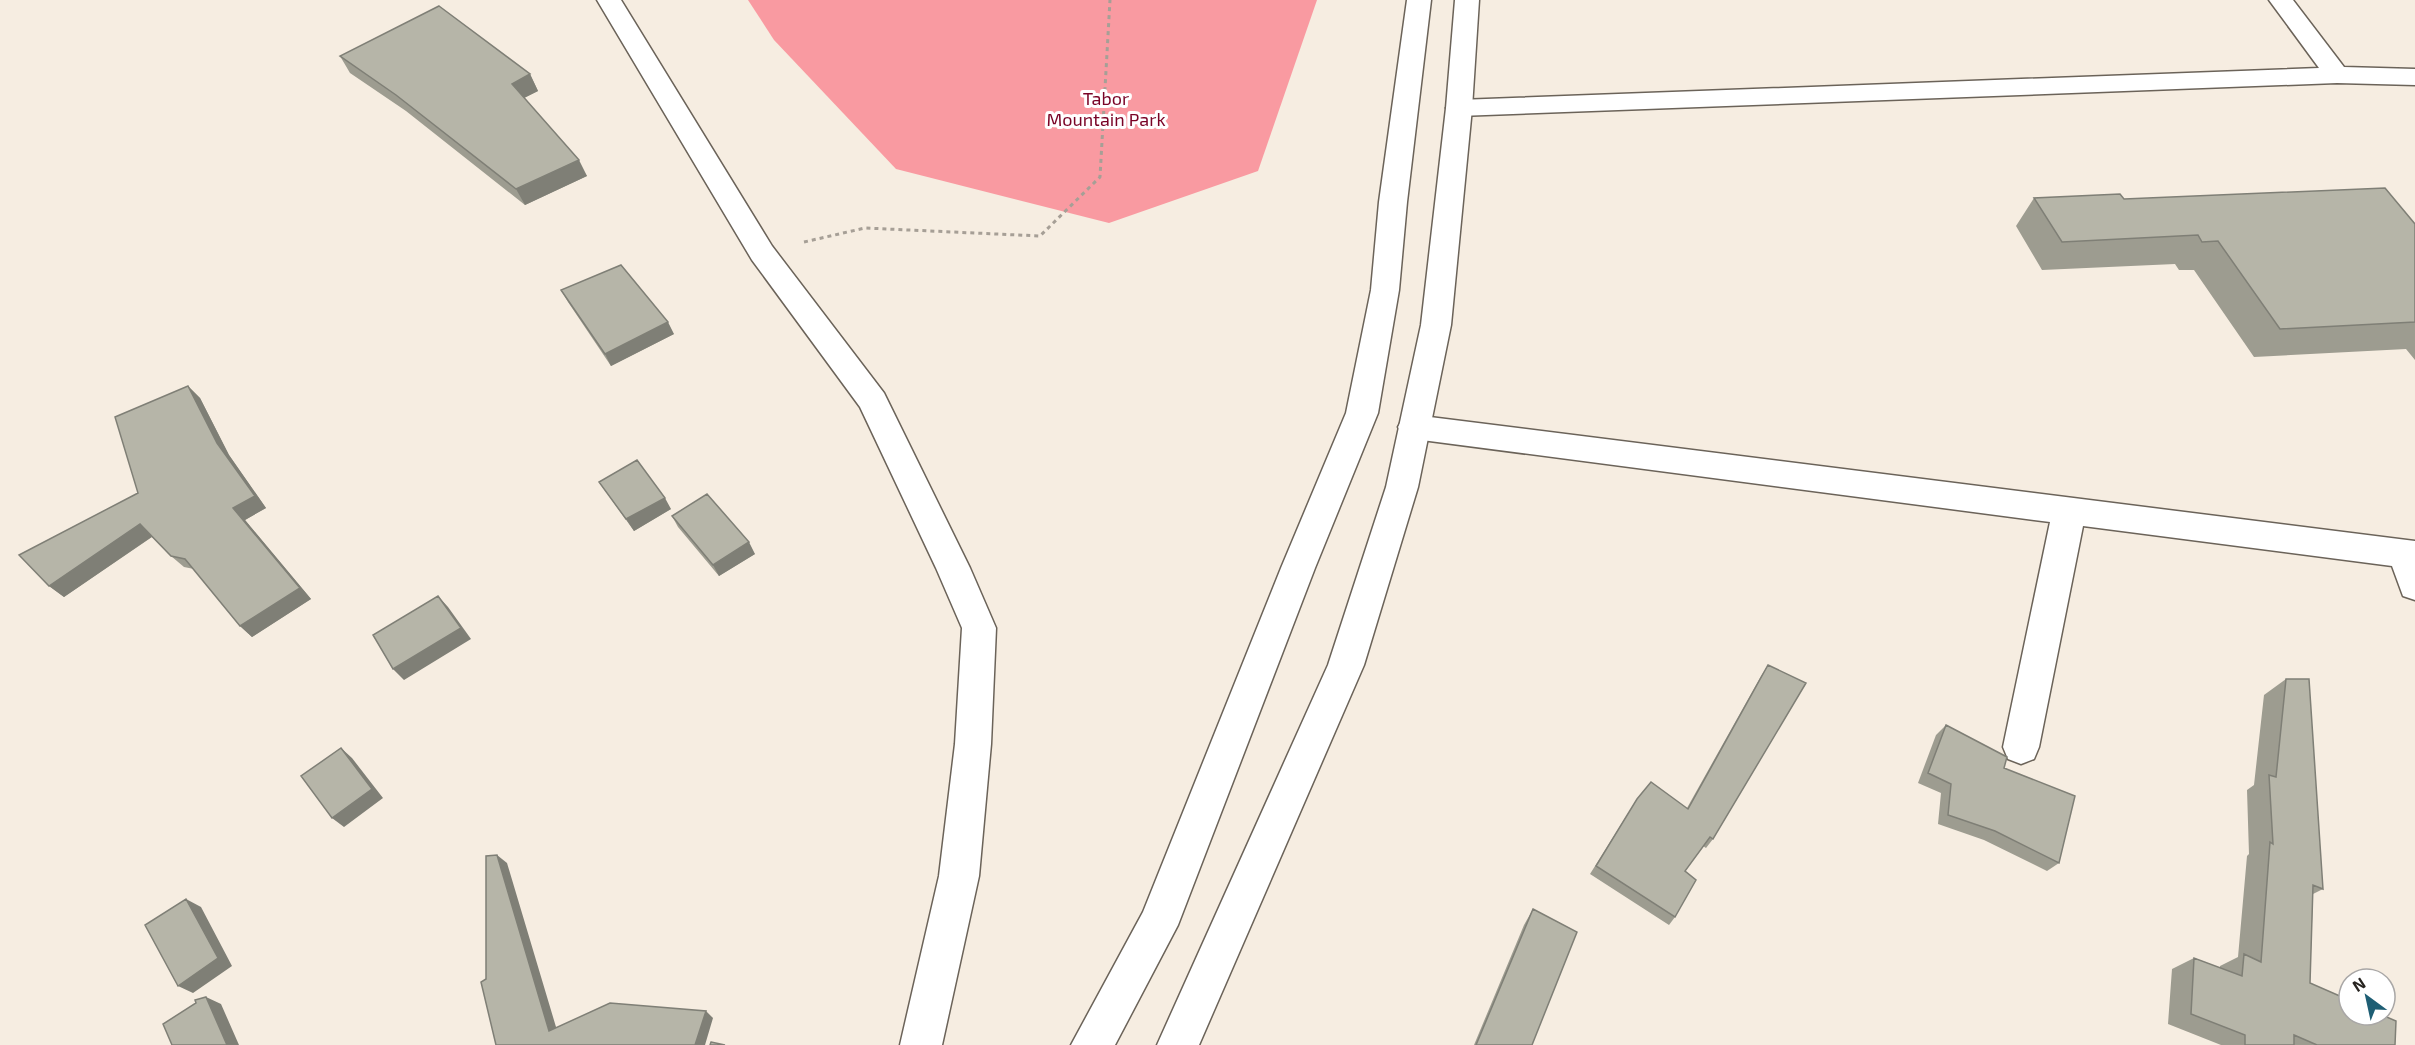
<svg xmlns="http://www.w3.org/2000/svg" width="2415" height="1045" font-family="'Exo 2',sans-serif">
  <style>
    .forest { fill: #f99aa1 }
    .lines { fill: none; stroke-linecap: round; stroke-linejoin: round }
    .minor-casing { stroke: #6b6359; stroke-width: 3 }
    .tertiary-casing { stroke: #6b6359; stroke-width: 3 }
    .path { stroke: #a69f96; stroke-width: 3; stroke-dasharray: 4 4; stroke-linecap: butt }
    .minor { fill: #fff; fill-rule: evenodd }
    .tertiary { fill: #fff; fill-rule: evenodd }
    .wall { fill: #9d9c90 }
    .shaded-wall { fill: #7f7f76 }
    .building { fill: #b6b5a8; stroke: #7f7f76; stroke-width: 1.5 }
    .labels { text-anchor: middle; stroke-width: 6; stroke-linejoin: round; paint-order: stroke }
    .far-park-label { font-size: 18px; fill: #790326; stroke: #fff }
  </style>
  <rect width="100%" height="100%" fill="#f6ede1"/>
  <!-- forest -->
  <path class="forest" d="M748 0H1317L1258 171 1109 223 896 169 774 40Z"/>
  <g class="lines">
    <!-- minor casing -->
    <g class="minor-casing">
      <path id="minor" d="M597 0H621L772 246 884 393 970 568 996 628 991 744 979 876 942 1045H900L939 876 955 744 962 628 936 568 860 407 752 260Z
        M2269 0H2293L2344 67 2415 69V85L2337 83 1459 116 1450 114 1446 108 1450 102 1459 100 2319 68Z
        M1414 415 2415 541V600L2403 596 2392 566 2083 526 2039 747 2034 759 2021 764 2008 759 2003 747 2050 522 1414 439 1403 436 1398 427 1403 418Z"/>
    </g>
    <!-- tertiary casing -->
    <g class="tertiary-casing">
      <path id="tertiary" d="M1407 0H1431L1407 202 1399 290 1378 413 1315 568 1178 925 1115 1045H1071L1143 912 1281 568 1346 413 1371 290 1379 202Z
        M1455 0H1479L1472 108 1451 325 1418 487 1364 665 1199 1045H1157L1328 665 1386 487 1421 325 1446 108Z"/>
    </g>
    <!-- path -->
    <path class="path" d="M804 242 865 228 1040 236 1100 177 1110 0"/>
    <!-- minor -->
    <use href="#minor" class="minor"/>
    <!-- tertiary -->
    <use href="#tertiary" class="tertiary"/>
  </g>
  <!-- wall -->
  <path class="wall" d="M340 56 530 74 538 91 524 98 587 176 525 205 406 111 350 73Z
    M2034 198 2124 199 2415 224V360L2406 349 2254 357 2194 270H2179L2175 264 2042 270 2016 226Z
    M561 290 674 334 611 366 568 302Z
    M188 386 200 398 229 455 266 508 245 520 311 599 252 637 240 626 194 569 184 567 171 556 152 537 64 597 49 586 138 493Z
    M599 482 671 509 634 531Z
    M672 516 755 554 719 576 678 527Z
    M1768 665 1713 839 1706 848 1703 846 1685 871 1675 917 1669 925 1590 874 1637 799 1687 808 1761 676Z
    M2286 679 2323 889 2313 894 2310 983 2395 1045H2221L2168 1024 2172 969 2194 958 2220 968V966L2238 957 2247 856 2249 854 2247 790 2254 785 2264 695Z
    M1946 725 2004 768 2059 863 2047 871 1984 840 1938 824 1941 793 1918 783 1936 735Z
    M1533 909 1532 1045H1474L1524 925Z"/>
  <!-- shaded-wall -->
  <path class="shaded-wall" d="M530 74 538 91 520 100 512 84Z
    M579 160 587 176 525 205 516 189Z
    M668 322 674 334 611 366 605 354Z
    M188 386 200 398 229 455 266 508 245 520 311 599 252 637 240 626 233 508 217 443Z
    M665 498 671 509 634 531 626 519Z
    M140 524 153 536 64 597 49 586Z
    M749 542 755 554 719 576 713 565Z
    M438 596 448 607 471 639 404 680 393 669Z
    M341 748 352 758 383 798 344 827 332 818Z
    M497 855 507 863 559 1037 549 1031Z
    M186 899 201 907 232 966 193 993 178 986Z
    M206 997 221 1004 239 1045H227Z
    M706 1011 713 1018 705 1045H695Z"/>
  <!-- building -->
  <path class="building" d="M439 6 530 74 512 84 579 160 516 189 396 95 340 56Z
    M2385 188 2415 224V322L2280 329 2218 241 2202 242 2198 235 2062 242 2034 198 2120 194 2124 199Z
    M621 265 668 322 605 354 561 290Z
    M188 386 217 443 255 496 233 508 300 588 240 626 185 559 171 556 140 524 49 586 19 555 138 493 115 417Z
    M637 460 665 498 626 519 599 482Z
    M707 494 749 542 713 565 672 516Z
    M438 596 461 628 393 669 373 635Z
    M1768 665 1806 683 1713 839 1710 837 1685 871 1696 880 1675 917 1596 866 1637 799 1651 782 1688 809Z
    M2286 679H2309L2323 889 2313 885 2310 983 2349 1000V1015H2382L2396 1021 2395 1045H2317L2294 1035V1045H2245V1035L2191 1014 2194 958 2242 976 2244 954 2261 962 2270 842 2273 844 2269 775 2276 777Z
    M1946 725 2007 757 2004 768 2075 796 2059 863 1995 831 1948 815 1951 784 1928 773Z
    M341 748 372 789 332 818 301 776Z
    M497 855 549 1031 610 1003 706 1011 695 1045H496L481 982 486 979V856Z
    M186 899 218 958 178 986 145 925Z
    M1533 909 1577 932 1532 1045H1476Z
    M206 997 227 1045H172L163 1024 196 1003 195 1000Z
    M711 1042 725 1045H710Z"/>
  <g class="labels">
    <!-- far-park labels -->
    <g class="far-park-label">
      <text x="1106" y="105">Tabor<tspan x="1106" dy="21">Mountain Park</tspan></text>
    </g>
  </g>
  <!-- north arrow -->
  <g transform="translate(2367 997) rotate(327)"><circle r="28" fill="#ffffff" stroke="#a9a7a6" stroke-width="1.5"/>
  <path d="M0-4.5L10 22L0 15L-10 22Z" fill="#1e5e74"/>
  <text y="-9" font-size="16" font-weight="bold" text-anchor="middle" fill="#272420">N</text>
  </g>
</svg>
